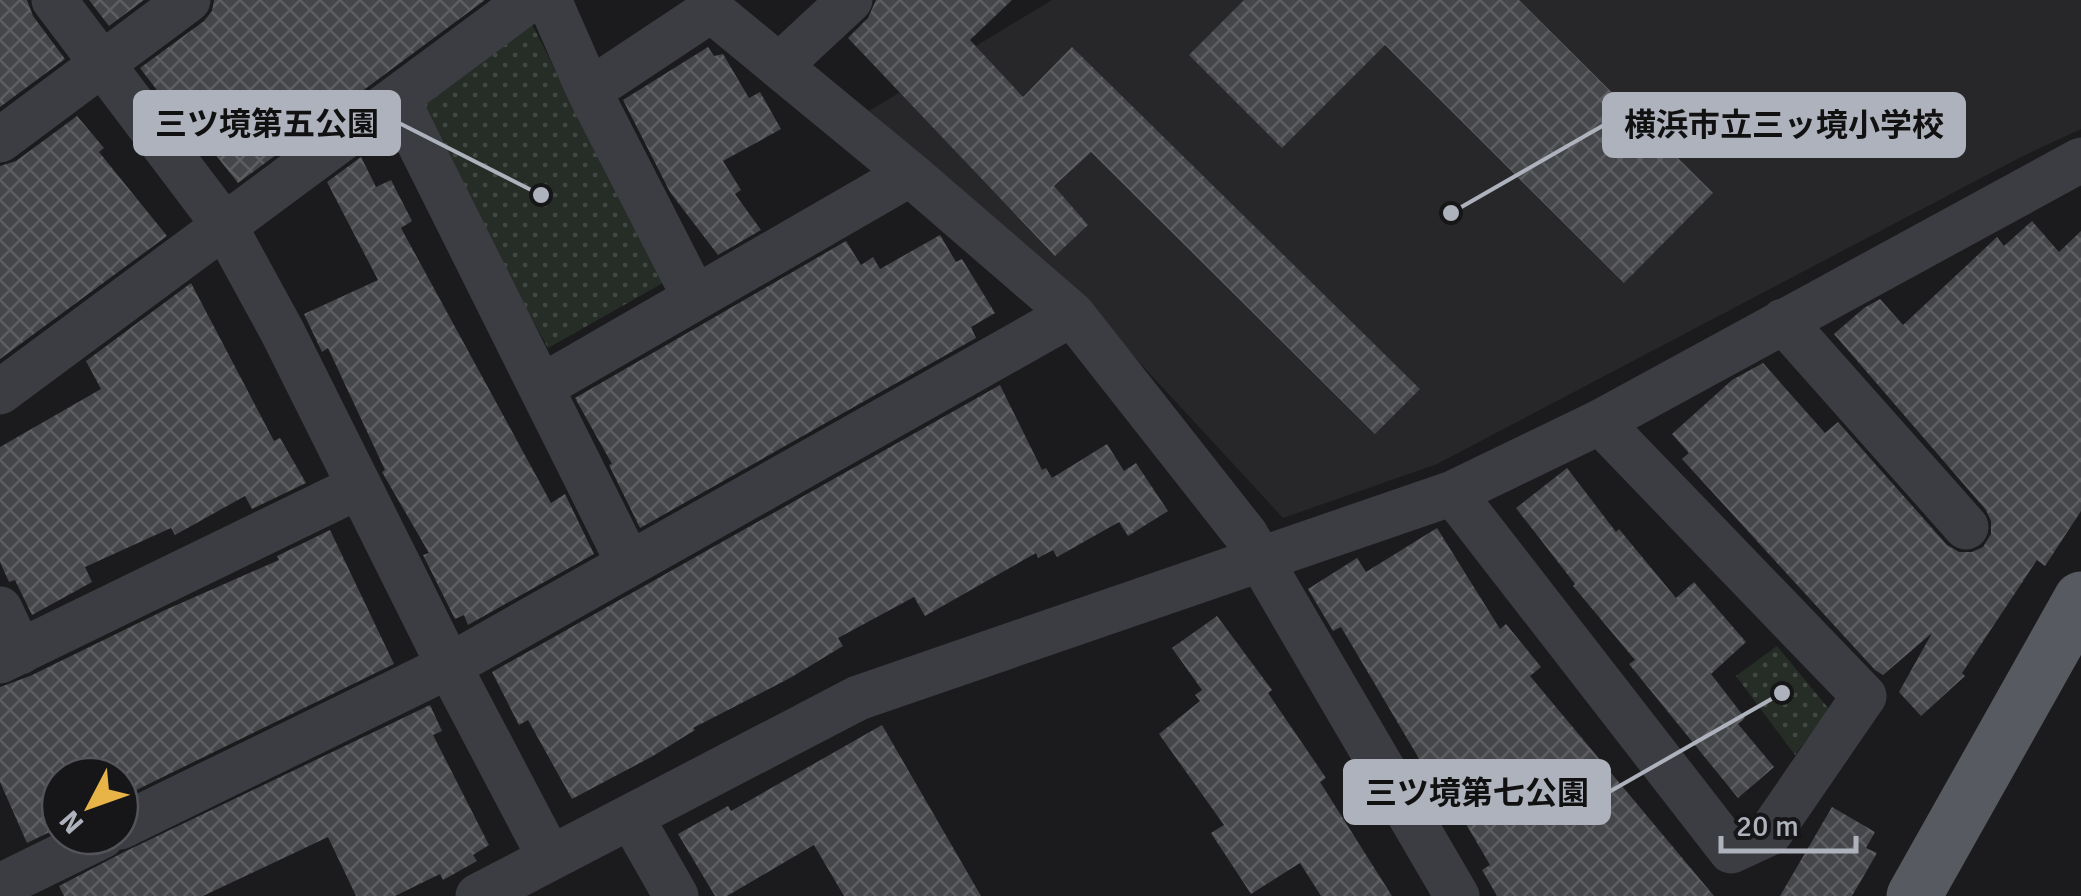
<svg xmlns="http://www.w3.org/2000/svg" width="2081" height="896" font-family="Signika,'Noto Sans JP',sans-serif">
  <style>
    .built { fill: #27272a }
    .park { fill: url(#park-dots) }
    .building { fill: url(#building-cross-hatch) }
    .lines { fill: none; stroke-linecap: round; stroke-linejoin: round }
    .minor { stroke: #3c3d42; stroke-width: 45 }
    .major { stroke: #585a61; stroke-width: 55 }
    .leader { fill: none; stroke: #aeb2bc; stroke-width: 4 }
    .callout-dot { fill: #aeb2bc; stroke: #161618; stroke-width: 4 }
    .callout { fill: #aeb2bc; stroke: #aeb2bc; stroke-width: 4 }
    .callout-label { font-size: 32px; text-anchor: middle; font-weight: bold; fill: #111 }
  </style>
  <defs>
    <pattern id="park-dots" width="8" height="8" patternUnits="userSpaceOnUse" patternTransform="scale(2.5)"><rect width="8" height="8" fill="#252d26"/><path d="M2 2h.1M6 6h.1" fill="none" stroke="#424944" stroke-width="1.8" stroke-linecap="round"/></pattern>
    <pattern id="building-cross-hatch" width="8" height="8" patternUnits="userSpaceOnUse" patternTransform="scale(2.5)"><rect width="8" height="8" fill="#45464a"/><path d="M0 0l8 8M0 8l8-8" fill="none" stroke="#5d5e62"/></pattern>
  </defs>
  <rect width="100%" height="100%" fill="#1b1b1d"/>
  <!-- built -->
  <path class="built" d="M1052 0H2081V129L2023 156 1437 464 1283 518 1054 270 869 111Z"/>
  <!-- park -->
  <path class="park" d="M532 24 663 283 548 348 415 107Z
    M1777 646 1829 709 1795 755 1736 676Z"/>
  <!-- building -->
  <path class="building" d="M0 0H27L33 16 65 59 0 107Z
    M89 0H144L109 26Z
    M214 0H485L238 183 188 120 183 124 140 68 204 21 212 11Z
    M876 0H1012L970 40 1023 97 1072 47 1420 389 1375 434 1091 152 1054 186 1088 225 1055 256 848 38 868 18Z
    M1244 0H1519L1713 193 1624 283 1385 45 1282 148 1189 55Z
    M708 47 714 56 723 54 749 98 760 92 781 129 723 161 741 190 735 194 761 230 718 255 670 192 623 100Z
    M77 116 104 148 99 152 167 236 0 359V166L16 161Z
    M361 157 376 187 391 180 412 221 401 228 551 503 565 494 594 554 468 625 464 615 455 619 423 555 429 553 382 472 385 470 328 348 322 352 304 314 378 280 327 182Z
    M2032 221 2059 252 2081 231V511L2045 566 2037 560 1962 673 1965 676 1921 716 1899 692 1932 633 1883 675 1875 670 1682 459 1689 453 1672 434 1732 380 1763 363 1825 433 1838 422 1947 545 1959 552H1972L1983 547 1991 534V521L1986 510 1834 334 1864 308 1880 299 1903 325 1997 237 2004 246Z
    M940 235 956 262 962 259 995 313 971 327 976 338 640 528 609 465 612 464 575 398 846 241 861 265 873 257 880 269Z
    M191 283 274 441 280 438 306 483 252 509 245 496 175 535 171 528 85 567 92 582 32 615 15 580 9 582 0 562V447L101 389 86 361Z
    M1000 385 1042 470 1046 468 1052 478 1107 444 1124 471 1136 463 1168 511 1128 536 1119 522 1057 557 1053 550 1038 558 1036 553 925 616 914 597 838 638 843 646 790 678 693 728 695 730 653 756 572 799 528 720 519 725 492 672Z
    M1567 468 1616 532 1619 529 1676 598 1694 582 1746 642 1711 674 1745 718 1738 724 1774 767 1738 798 1629 664 1635 660 1573 586 1575 584 1516 508Z
    M1437 528 1500 629 1506 624 1541 667 1530 676 1714 896H1497L1482 870 1490 865 1455 805 1453 806 1421 762 1341 627 1333 631 1308 589 1357 558 1366 572Z
    M330 530 394 664 120 798V776H60V827L27 843 0 782V687L30 676 163 611 279 560 277 556Z
    M1217 616 1272 690 1268 693 1326 778 1320 782 1392 896H1321L1300 863 1251 894 1211 833 1224 825 1159 734 1200 701 1195 695 1202 690 1172 648Z
    M430 705 442 731 433 735 489 845 473 855 477 861 443 880 440 874 395 896H356L328 837 203 896H64L59 886 122 853Z
    M882 725 981 896H844L814 845 727 896H715L678 834 728 806 731 811Z
    M1832 807 1875 832 1866 848 1877 853 1852 896H1780Z"/>
  <g class="lines">
    <!-- minor -->
    <path class="minor" d="M54 0 224 225 282 331 449 666 550 858
      M549 0 589 91 711 10 910 174 1072 314 1246 535 1457 896
      M779 66 850 0
      M589 91 695 298
      M397 99 629 564
      M0 140 188 0
      M1783 321 1966 527
      M541 387 910 174
      M0 392 529 0
      M1453 493 1731 851 1770 833 1864 696 1600 422
      M0 609 20 652
      M0 661 358 487
      M631 817 676 896
      M120 827 449 666 1072 314
      M0 886 102 836
      M478 896 858 698 1453 493 1600 422 2081 160"/>
    <!-- major -->
    <path class="major" d="M1914 896 2081 599"/>
  </g>
  <!-- callouts -->
  <path class="leader" d="M541 195L399 123M1451 213L1604 125M1782 693L1609 792"/>
  <g class="callout-dot">
    <circle cx="541" cy="195" r="10"/>
    <circle cx="1451" cy="213" r="10"/>
    <circle cx="1782" cy="693" r="10"/>
  </g>
  <g class="callout">
    <rect x="135" y="92" width="264" height="62" rx="10"/>
    <rect x="1604" y="94" width="360" height="62" rx="10"/>
    <rect x="1345" y="761" width="264" height="62" rx="10"/>
  </g>
  <g class="callout-label">
    <text x="267" y="135">三ツ境第五公園</text>
    <text x="1784" y="136">横浜市立三ッ境小学校</text>
    <text x="1477" y="804">三ツ境第七公園</text>
  </g>
  <!-- north arrow -->
  <g transform="translate(90 806) rotate(229)"><circle r="48" fill="#161618" stroke="#53545a" stroke-width="2.5"/>
  <path d="M0-8L18 38L0 25L-18 38Z" fill="#e8b448"/>
  <text y="-15" font-size="28" font-weight="bold" text-anchor="middle" fill="#aeb2bc">N</text>
  </g>
  <!-- scale -->
  <path d="M1721 836v15h135v-15" fill="none" stroke="#aeb2bc" stroke-width="5"/>
  <text x="1736" y="836" font-size="30" fill="#aeb2bc" stroke="#161618" stroke-width="8" paint-order="stroke">20 m</text>
</svg>
